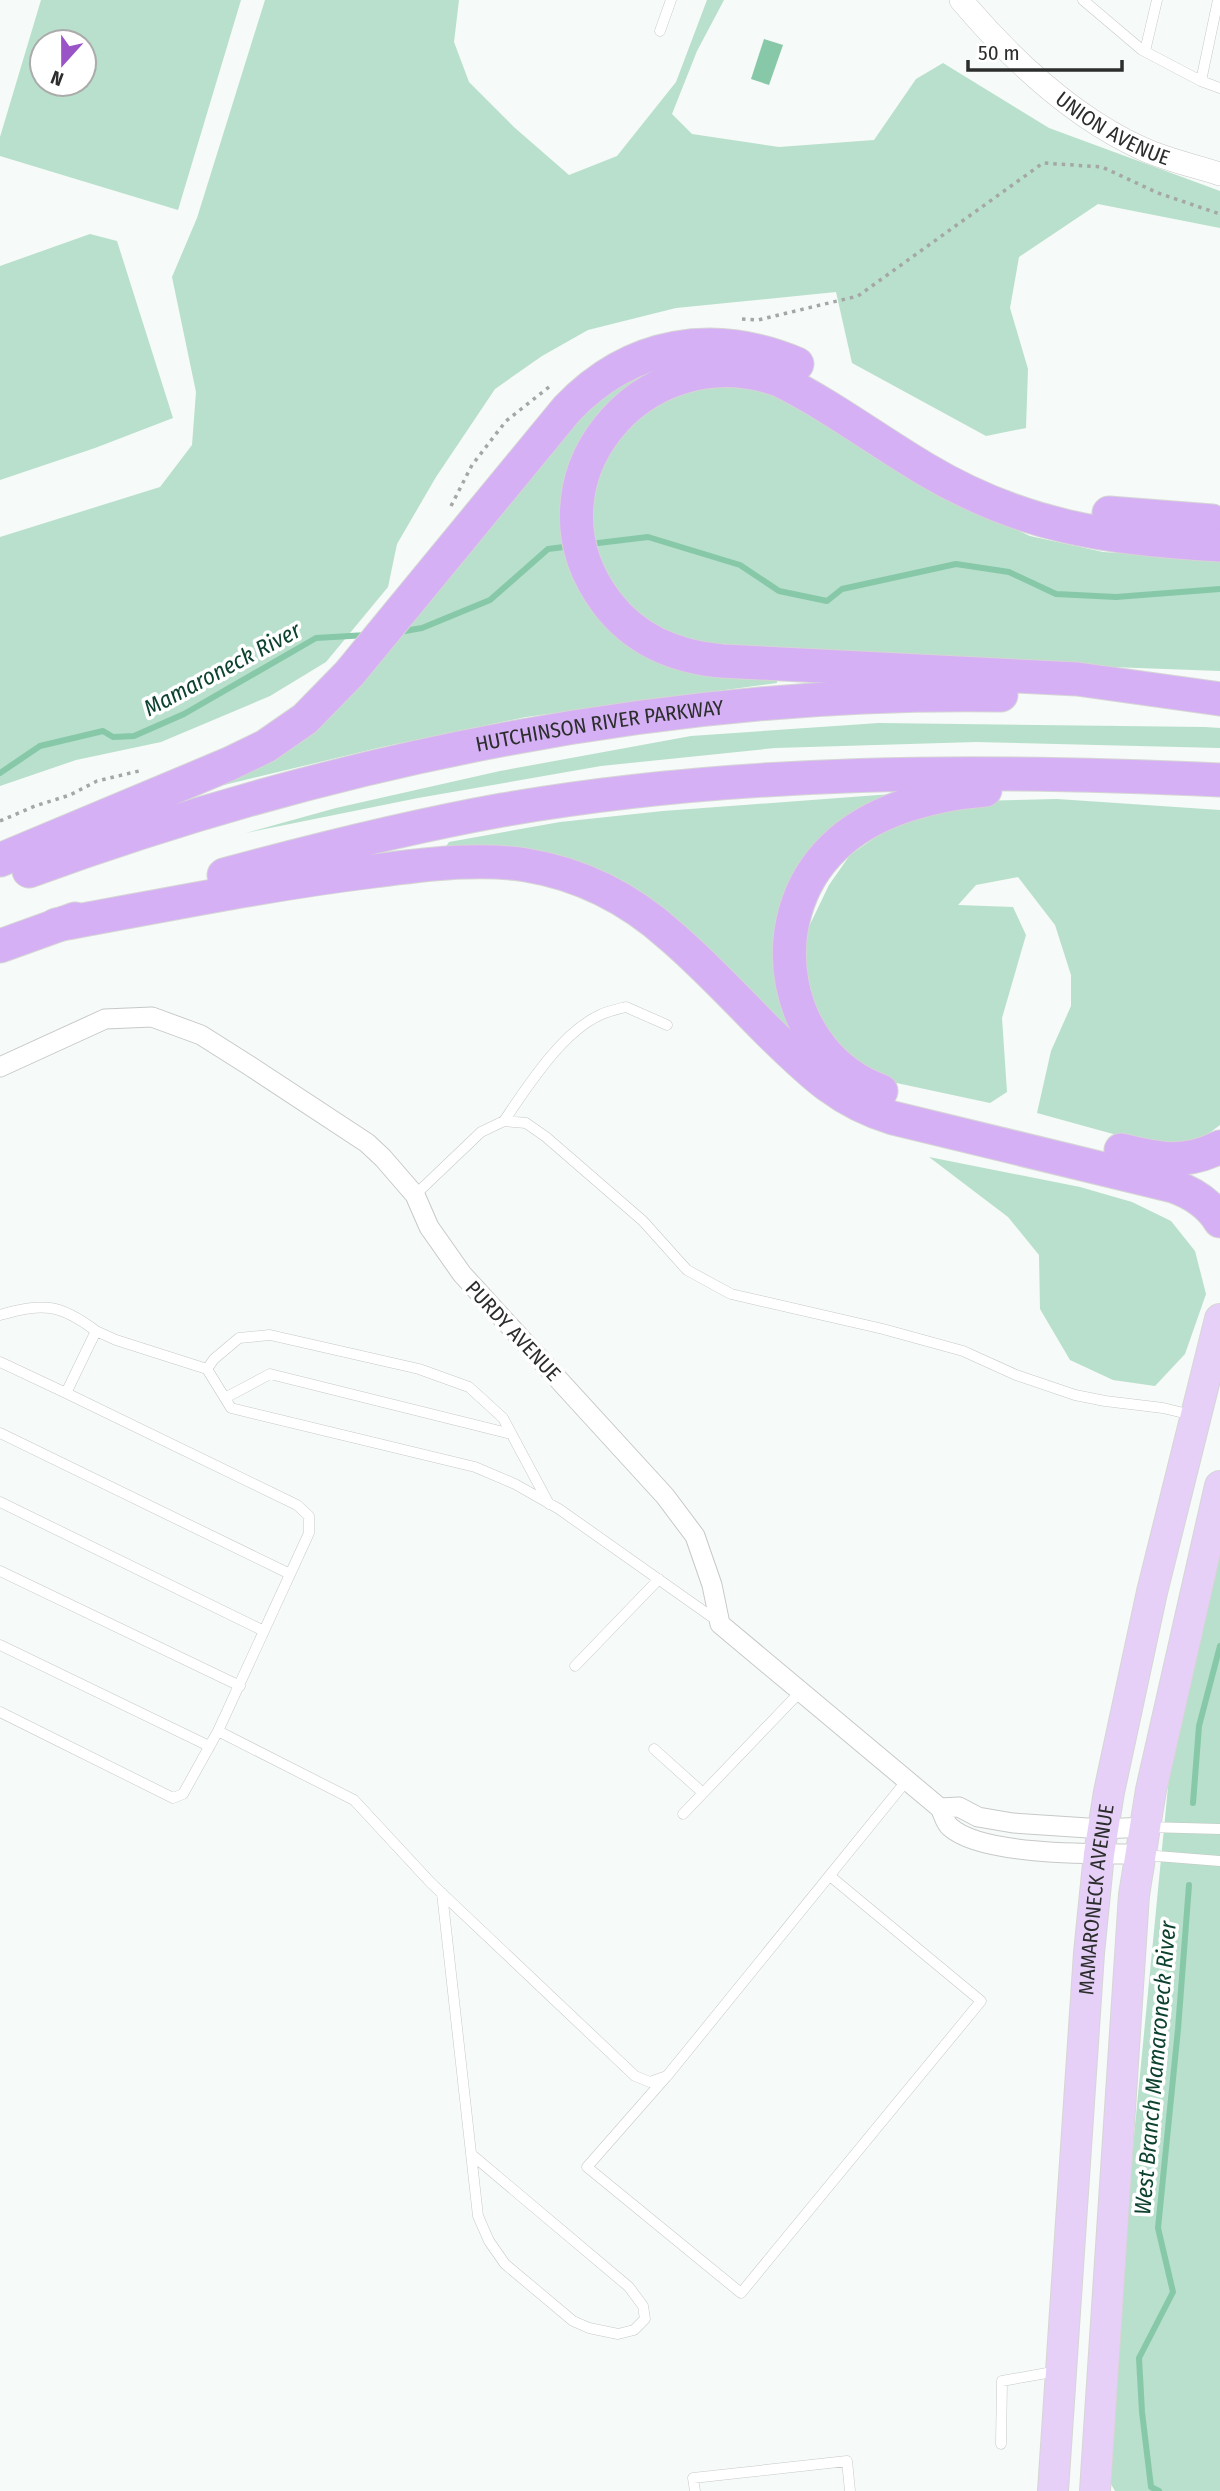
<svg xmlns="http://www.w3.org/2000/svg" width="1220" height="2491" font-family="'Fira Sans Condensed',sans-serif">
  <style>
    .green { fill: #b8e0cc; fill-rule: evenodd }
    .water { fill: #87c8a8 }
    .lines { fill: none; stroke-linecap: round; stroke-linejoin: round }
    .stream { stroke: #87c8a8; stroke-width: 6 }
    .service-casing { stroke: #c6c9c7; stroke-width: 11 }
    .minor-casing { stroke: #c6c9c7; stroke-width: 21 }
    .tertiary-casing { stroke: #c6c9c7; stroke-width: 24 }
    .primary-casing { stroke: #d5d5d5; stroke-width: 32 }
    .motorway-casing { stroke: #d5d5d5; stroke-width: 35 }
    .path { stroke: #a4a7a5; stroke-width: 3.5; stroke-dasharray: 3.5 5; stroke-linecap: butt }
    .service { stroke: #fff; stroke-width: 10 }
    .minor { stroke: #fff; stroke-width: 19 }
    .tertiary { stroke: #fff; stroke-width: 23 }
    .primary { stroke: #e6d0f8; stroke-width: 30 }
    .motorway { stroke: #d5b0f4; stroke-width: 33 }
    .labels { text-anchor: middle; stroke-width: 7; stroke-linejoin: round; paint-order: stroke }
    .street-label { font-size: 21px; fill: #2c2e2d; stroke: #fff }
    .water-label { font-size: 23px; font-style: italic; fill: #0d432e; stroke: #fff }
  </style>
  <rect width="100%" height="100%" fill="#f6faf8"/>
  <!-- green -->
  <path class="green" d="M41 0H241L178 210 0 156V137ZM42 42H84V84H42Z
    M265 0H459L454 42 469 82 515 128 569 175 617 156 676 82 707 0H724L697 51 672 114 692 134 779 147 874 140 916 79 943 63 1049 128 1220 191V228L1098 204 1019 257 1010 308 1028 369 1026 428 986 436 852 363 836 292 676 308 588 330 542 356 495 389 436 477 397 544 388 587 326 662 270 696 161 742 76 760 0 786V537L160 487 192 445 196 392 172 277 197 218Z
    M90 234 117 241 173 418 95 448 0 480V266Z
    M686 355 568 491 627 642 776 675 777 683 526 717 382 747 224 785 221 779 278 756 604 390Z
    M725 382 772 391 926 488 1030 536 1103 552 1220 559V671L761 654 687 644 629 611 599 564 590 504 600 467 632 421 678 390Z
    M879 723 1205 727 1220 728V748L976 742 775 748 601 766 418 798 246 833 336 808 500 771 691 736Z
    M892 794 810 856 798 1035 789 1040 604 881 441 854 449 842 560 822 663 811Z
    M1057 799 1220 810V1125L1196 1143 1153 1145 1037 1113 1051 1051 1071 1006V975L1055 925 1018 877 976 885 958 905 1013 907 1026 935 1002 1018 1007 1092 990 1103 892 1082 855 1066 821 1030 803 977V939L829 885 850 855 893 825 975 801Z
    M929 1157 1080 1187 1132 1202 1171 1221 1195 1251 1206 1294 1185 1354 1155 1386 1113 1380 1070 1360 1040 1309 1039 1255 1008 1217Z
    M1220 1545V2491H1115L1108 2479 1134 2136 1169 1777Z"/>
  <!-- water -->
  <path class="water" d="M764 39 783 45 769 85 751 79Z"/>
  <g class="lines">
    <!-- stream -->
    <path class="stream" d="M590 544 648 537 740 565 779 591 827 601 842 589 956 564 1009 572 1056 594 1116 597 1220 589
      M399 632 422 628 490 600 548 549 572 546
      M0 773 40 746 103 731 113 737 134 736 184 714 316 638 367 635
      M1193 1803 1199 1726 1220 1646
      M1159 2491 1151 2487 1142 2412 1139 2358 1173 2292 1158 2228 1178 2029 1189 1885"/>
    <!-- service casing -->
    <g class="service-casing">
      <path id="service" d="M1083 0 1142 50 1201 81 1220 88
        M660 31 671 0
        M1145 51 1157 0
        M1201 81 1218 0
        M504 1121C527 1087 562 1032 600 1015 608 1011 618 1009 626 1007L667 1025
        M415 1195 481 1132 504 1121 526 1123 546 1137 643 1221 687 1270 731 1294 883 1329 963 1351 1016 1375 1075 1395 1105 1401 1163 1408 1192 1415
        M0 1315C43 1303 59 1303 96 1331
        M0 1362 66 1393
        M207 1369 214 1359 239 1338 270 1335 419 1369 469 1387 503 1418 549 1504
        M225 1398 270 1374 511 1434
        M0 1433 290 1574
        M0 1502 264 1631
        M0 1571 240 1686
        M719 1622 559 1509 515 1484 475 1467 231 1408 207 1369 116 1340 96 1331 66 1393 297 1505 309 1516V1533L218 1731 354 1800 431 1883 635 2076 650 2082 667 2076 907 1780
        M0 1645 209 1746
        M575 1666 659 1579
        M0 1712 173 1798 183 1794 218 1731
        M654 1749 703 1793
        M683 1814 800 1692
        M1147 1827 1220 1829
        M1144 1855 1220 1861
        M442 1893 478 2216 489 2241 505 2264 573 2321 589 2328 618 2334 634 2330 645 2319 643 2306 629 2287 471 2154
        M666 2077 587 2167 741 2293 981 2001 830 1876
        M1001 2444 1002 2381 1058 2371
        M695 2491 693 2478 847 2461 850 2491"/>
    </g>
    <!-- minor casing -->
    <g class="minor-casing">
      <path id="minor" d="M0 1067 105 1019 152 1017 201 1035 250 1066 367 1143 383 1158 415 1195 429 1227 462 1274 665 1496 695 1536 712 1585 720 1624 940 1808C943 1813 945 1823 950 1827 982 1856 1096 1854 1140 1854
        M940 1808 959 1807 978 1817 1013 1823 1103 1829 1145 1827"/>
    </g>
    <!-- tertiary casing -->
    <g class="tertiary-casing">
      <g id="tertiary">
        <path id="s1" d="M961 0C1011 59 1072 117 1143 149 1167 160 1195 166 1220 174"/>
      </g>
    </g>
    <!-- primary casing -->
    <g class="primary-casing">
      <g id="primary">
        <path id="s2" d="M1053 2491 1089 1953 1099 1854 1109 1792 1152 1592 1220 1319"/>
        <path d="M1095 2491 1134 1895 1151 1790 1220 1486"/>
      </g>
    </g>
    <!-- motorway casing -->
    <g class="motorway-casing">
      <g id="motorway">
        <path d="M1109 513 1212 521"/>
        <path d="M1220 545C1109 539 1022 527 925 469 876 440 830 405 779 380 641 331 517 484 607 603 635 640 676 657 722 661L1077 679 1220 699"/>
        <path d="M0 860 229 764 266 746 305 719 349 674 567 409C631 342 714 329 797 364"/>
        <path id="s3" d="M29 871C339 758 670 690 1001 695"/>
        <path d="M224 875C316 850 408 827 502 810 739 769 980 769 1220 780"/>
        <path d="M56 925C161 906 267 884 374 871 423 865 476 857 526 865 581 874 630 899 671 936 706 966 737 1000 769 1032 809 1071 839 1102 893 1118L1173 1186C1193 1193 1209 1203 1220 1221"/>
        <path d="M0 946 75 919"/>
        <path d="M881 1091C782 1055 759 920 833 848 871 810 933 794 985 790"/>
        <path d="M1121 1150C1158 1159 1184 1165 1220 1147"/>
      </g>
    </g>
    <!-- path -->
    <path class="path" d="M742 319 758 320 858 296 1043 163 1102 167 1158 193 1220 214
      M451 506 472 465 506 421 549 387
      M0 821 35 806 70 795 97 781 139 771"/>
    <!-- service -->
    <use href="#service" class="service"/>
    <!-- minor -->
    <use href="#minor" class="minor"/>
    <!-- tertiary -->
    <use href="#tertiary" class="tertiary"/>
    <!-- primary -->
    <use href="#primary" class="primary"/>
    <!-- motorway -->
    <use href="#motorway" class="motorway"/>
  </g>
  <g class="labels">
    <!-- street labels -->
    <g class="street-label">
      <text dy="7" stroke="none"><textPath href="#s1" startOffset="201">UNION AVENUE</textPath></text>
      <text dy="7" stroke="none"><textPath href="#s3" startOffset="590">HUTCHINSON RIVER PARKWAY</textPath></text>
      <text transform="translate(513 1331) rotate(47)" y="7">PURDY AVENUE</text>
      <text dy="7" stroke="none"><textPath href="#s2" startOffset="593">MAMARONECK AVENUE</textPath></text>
    </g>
    <!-- water labels -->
    <g class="water-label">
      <text transform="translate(222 669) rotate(-28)" y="8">Mamaroneck River</text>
      <text transform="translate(1155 2068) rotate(-85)" y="8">West Branch Mamaroneck River</text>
    </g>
  </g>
  <!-- north arrow -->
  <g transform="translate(63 63) rotate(201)"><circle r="33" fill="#ffffff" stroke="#ababab" stroke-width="2"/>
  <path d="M0-5L12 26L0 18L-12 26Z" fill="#9954c8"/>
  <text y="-10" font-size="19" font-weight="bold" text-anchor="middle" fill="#2c2e2d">N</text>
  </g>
  <!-- scale -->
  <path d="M968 60v10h154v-10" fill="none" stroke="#2c2e2d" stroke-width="3.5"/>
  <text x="978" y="60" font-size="21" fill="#2c2e2d" stroke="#ffffff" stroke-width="5" paint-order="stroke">50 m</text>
</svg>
